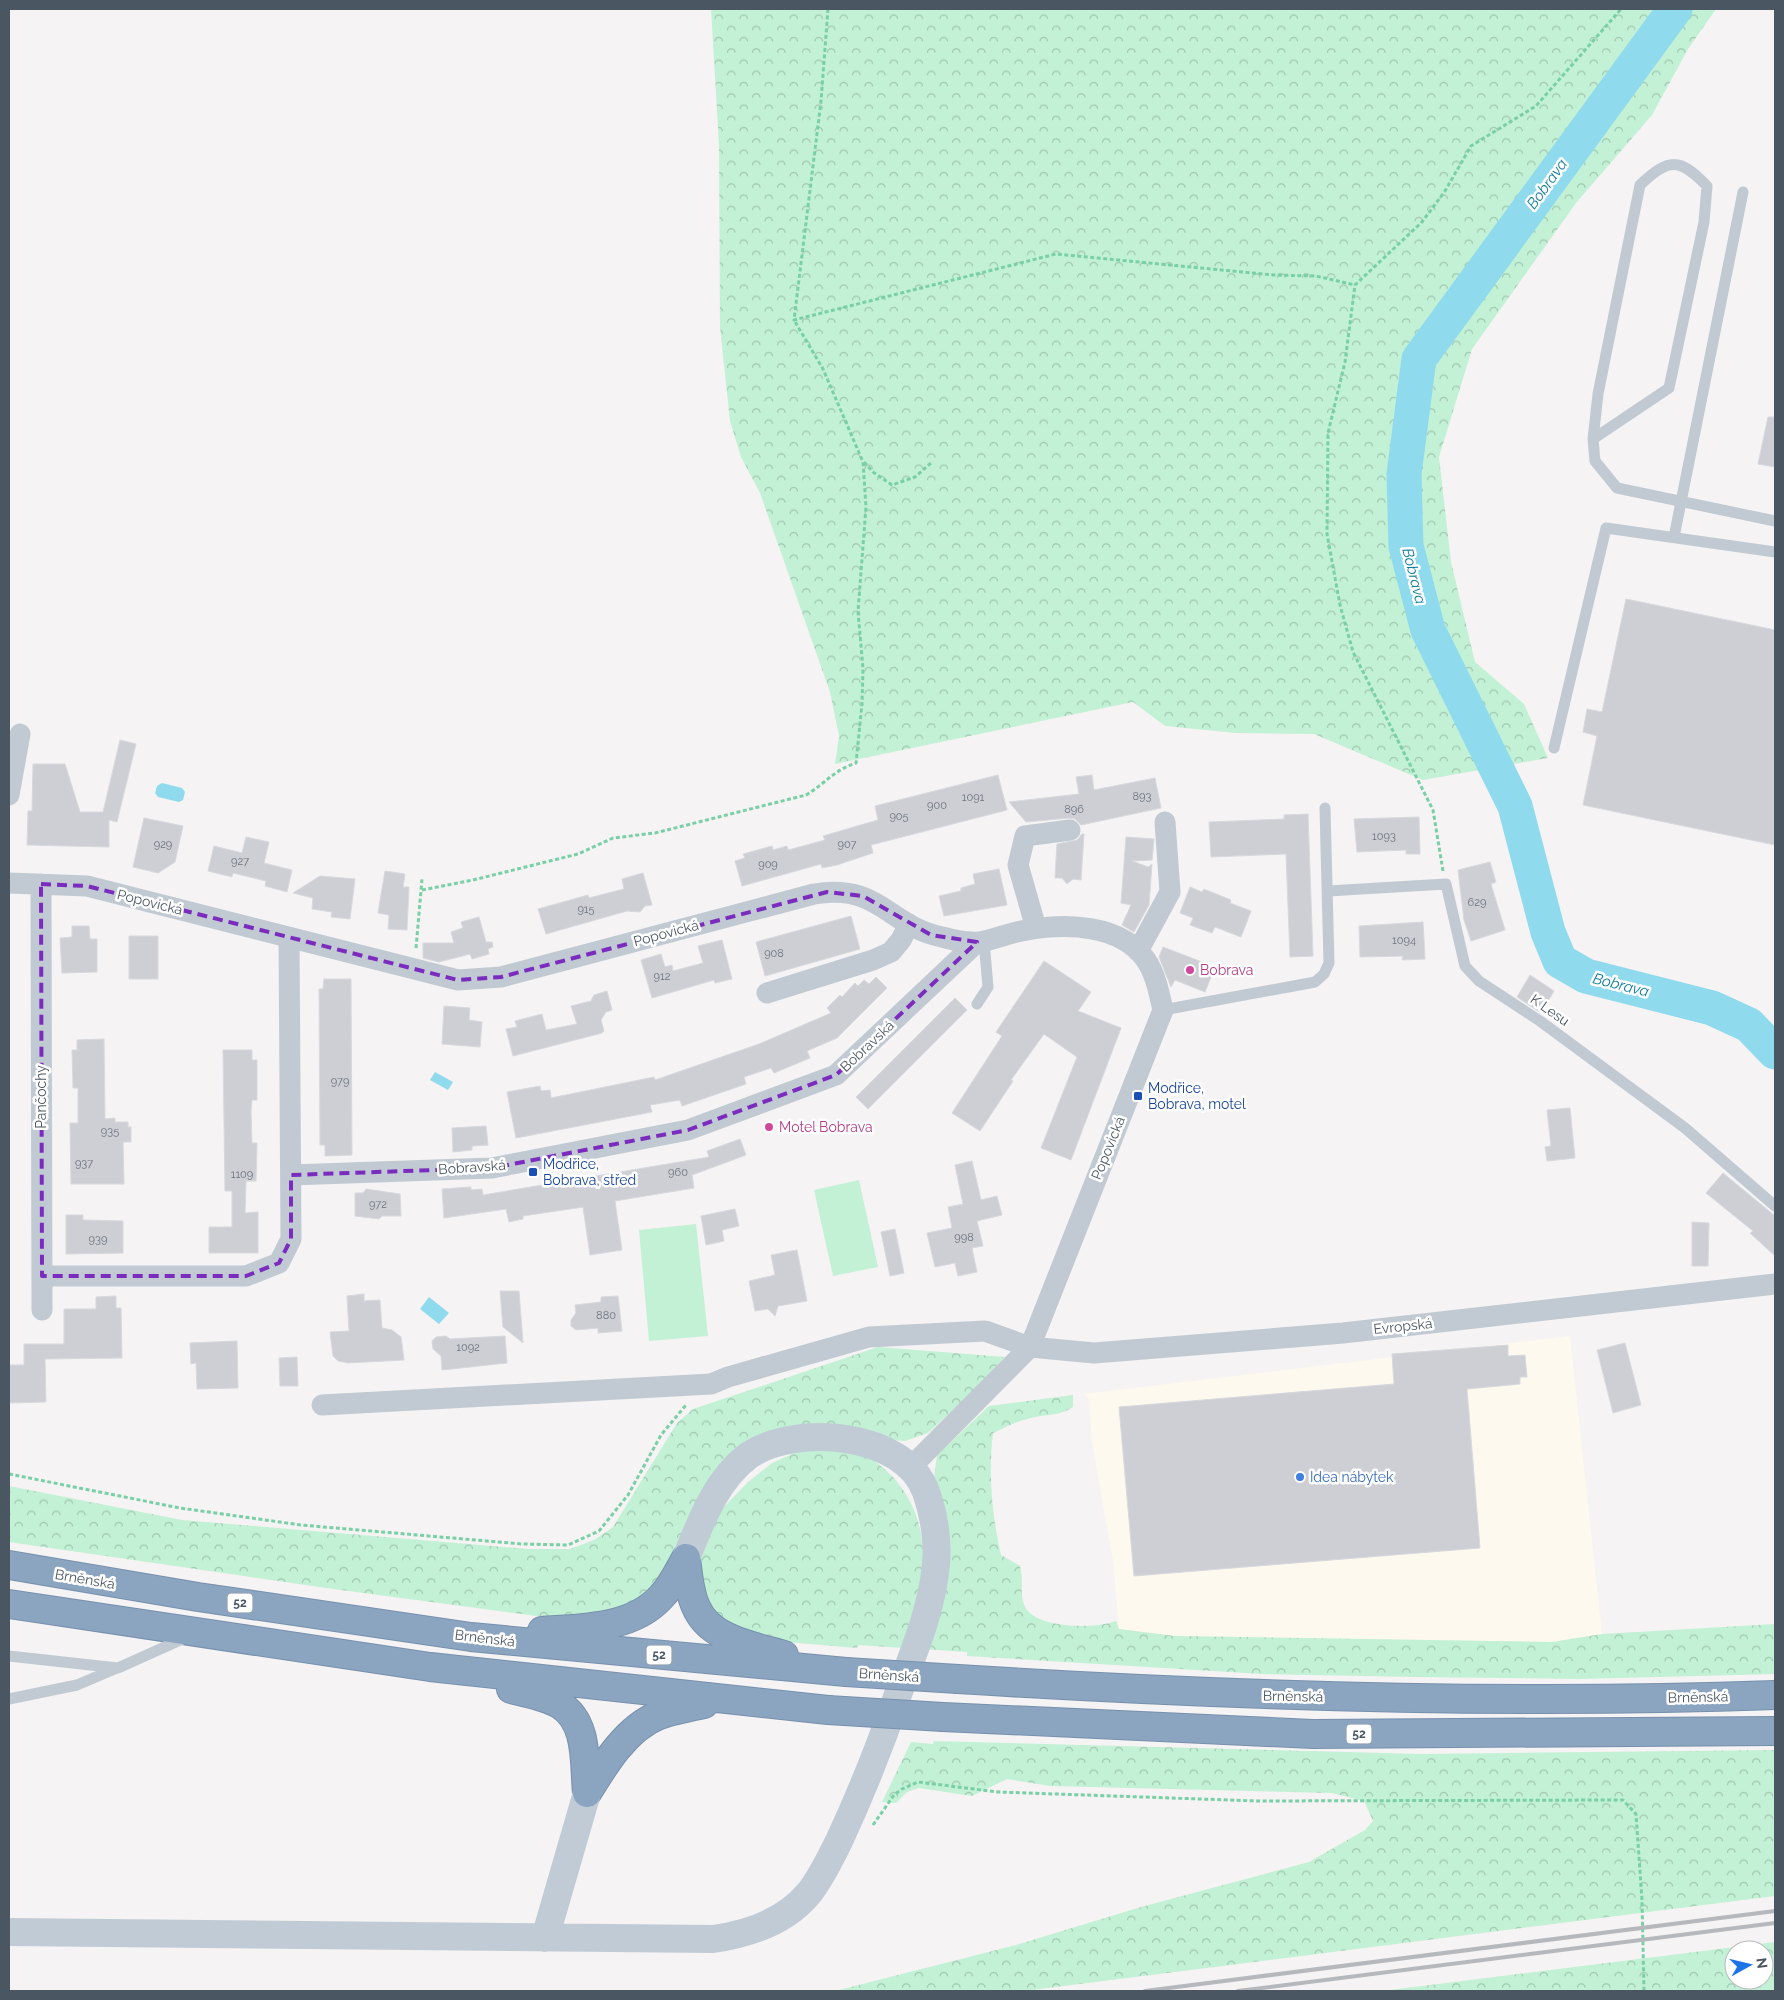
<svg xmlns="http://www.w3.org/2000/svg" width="1784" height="2000" font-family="Raleway,sans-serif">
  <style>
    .commercial { fill: #fdf9ef }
    .forest { fill: url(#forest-crowns); fill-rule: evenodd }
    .pitch { fill: #c3f1d5 }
    .water { fill: #90daee }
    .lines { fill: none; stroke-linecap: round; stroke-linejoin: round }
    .river { stroke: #90daee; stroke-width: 35 }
    .building { fill: #cdcfd5; stroke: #d7d9de }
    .highway-casing { stroke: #7690ad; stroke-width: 30 }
    .path { stroke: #7ad0a6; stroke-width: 3; stroke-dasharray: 4 2.5; stroke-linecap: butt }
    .lane { stroke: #c1cad2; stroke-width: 11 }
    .street { stroke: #c1cad2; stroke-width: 21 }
    .secondary { stroke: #c1cbd6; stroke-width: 28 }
    .highway { stroke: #8ba5c1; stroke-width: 28 }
    .rail { stroke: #b5b8bd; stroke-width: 4 }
    .highway-bridge-casing { stroke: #7690ad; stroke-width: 30; stroke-linecap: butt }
    .highway-bridge { stroke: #8ba5c1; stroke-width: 28 }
    .marked { fill: none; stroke: #7b2cbf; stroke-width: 4; stroke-dasharray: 10 6; stroke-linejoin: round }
    .hotel-dot { fill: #d1479c; stroke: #fff; stroke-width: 2 }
    .transit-dot { fill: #1a4fb4; stroke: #fff; stroke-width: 2 }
    .shop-dot { fill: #3f7fe0; stroke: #fff; stroke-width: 2 }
    .labels { text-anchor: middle; stroke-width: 5; stroke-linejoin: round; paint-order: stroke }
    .number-label { font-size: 11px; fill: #6b747e }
    .shield { fill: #fff; stroke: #808990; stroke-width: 1 }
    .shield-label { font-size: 12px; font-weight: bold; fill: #4a5661 }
    .street-label { font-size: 14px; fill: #4a5661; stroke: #fff }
    .hotel-label { font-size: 14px; fill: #b23c85; stroke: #fff; text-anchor: start }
    .transit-label { font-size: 14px; fill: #164399; stroke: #fff; text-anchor: start }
    .shop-label { font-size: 14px; fill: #366cbe; stroke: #fff; text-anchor: start }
    .water-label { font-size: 15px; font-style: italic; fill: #0c7c9b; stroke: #fff }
  </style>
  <defs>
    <pattern id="forest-crowns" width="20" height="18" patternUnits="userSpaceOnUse" patternTransform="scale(1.25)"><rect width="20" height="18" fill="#c3f1d5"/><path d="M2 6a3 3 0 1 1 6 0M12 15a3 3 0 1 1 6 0" fill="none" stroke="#a0c6b0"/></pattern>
  </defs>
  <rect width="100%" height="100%" fill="#f5f3f3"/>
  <!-- commercial -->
  <path class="commercial" d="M1570 1336 1602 1634 1552 1642 1175 1636 1119 1629 1113 1561 1092 1442 1089 1400 1084 1394Z"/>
  <!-- forest -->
  <path class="forest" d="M711 9H1716L1688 49 1652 115 1576 203 1472 349 1439 457 1451 562 1475 662 1524 704 1548 758 1423 780 1314 734 1236 733 1165 726 1133 702 835 764 839 736 830 692 760 493 741 457 730 421 720 327 719 145Z
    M878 1347 1005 1357 966 1398 928 1433 905 1441 783 1432 672 1560 660 1580 627 1609 559 1619 326 1588 9 1542V1486L182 1520 528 1549H570L594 1540 613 1527 677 1423 693 1409Z
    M1073 1395V1407C1060 1416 1046 1414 1031 1418 1017 1421 1006 1427 993 1433 988 1473 992 1516 1001 1555L1020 1566C1024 1580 1019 1594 1025 1607 1036 1629 1097 1629 1116 1621L1119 1629 1175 1636 1552 1642 1602 1634 1775 1624V1674L1580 1679 1415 1677 1262 1674 967 1656V1652L923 1649 933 1486 937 1455 989 1406Z
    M799 1451C819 1451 840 1450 860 1454 872 1457 885 1469 894 1478 938 1529 924 1590 904 1648L858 1645 857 1648 751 1639 713 1618 701 1597 698 1559 705 1540 722 1509 748 1482 772 1463Z
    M934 1741 1422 1754 1775 1750V1896L1024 1991H835L1016 1945 1141 1907 1309 1862 1365 1830 1373 1821 1364 1801 1332 1793 1050 1786 1007 1779 972 1796 919 1788 907 1792 896 1803 882 1802 911 1742 933 1744Z
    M1775 1942V1991H1382ZM1734 1950H1764V1980H1734Z"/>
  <!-- pitch -->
  <path class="pitch" d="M859 1180 878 1267 833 1276 814 1190Z
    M696 1224 708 1336 649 1341 639 1230Z"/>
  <!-- water -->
  <path class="water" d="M162 783 182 788 185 792 183 800 179 802 158 797 155 793 157 786Z
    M435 1072 453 1082 448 1090 430 1080Z
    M429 1297 449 1313 439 1324 420 1309Z"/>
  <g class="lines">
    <!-- river -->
    <path class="river" d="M1675 9 1419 359 1404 474 1406 546 1428 630 1515 806 1548 932 1560 961 1586 976 1712 1008 1749 1025 1775 1052"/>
  </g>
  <!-- building -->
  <path class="building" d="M1768 417H1775V467L1758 464Z
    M1626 599 1775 630V845L1583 805 1597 736 1583 732 1587 709 1602 712Z
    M120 740 136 744 117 822 109 820V847L27 845 28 811H32L33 764H65L80 812H103Z
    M998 775 1007 810 871 845 873 853 837 865 822 868 821 864 742 886 735 861 745 858 743 854 772 846 773 850 787 846 788 850 825 840 823 836 878 820 875 806Z
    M1092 775 1094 790 1155 778 1161 808 1081 825 1075 819 1069 818 1026 822 1009 802 1079 794 1076 777Z
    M1308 814 1313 956 1290 957 1286 854 1211 857 1209 822 1284 819V815Z
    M1419 817 1420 854H1406V850L1357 852 1354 819Z
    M144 818 183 826 175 862 158 873 133 867Z
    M1082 834H1084L1081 880 1073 879 1067 884 1062 878H1055L1057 844 1077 840Z
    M246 837 269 842 264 863 292 870 287 892 265 886 266 881 233 873 232 877 208 871 214 846 242 853Z
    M1126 837 1154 839 1152 860 1132 861 1148 867 1152 864 1149 905 1134 932 1122 925 1131 905 1121 903Z
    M1490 862 1496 882 1491 884 1505 930 1471 941 1464 920 1458 870Z
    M999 869 1007 905 944 916 939 896 961 891V888L975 884 973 874Z
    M385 871 405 874 403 887H409L407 930 388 929 389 915 378 913Z
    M643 873 652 905 645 906 640 912 627 911 546 934 538 909 588 895 589 898 624 889 622 879Z
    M320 876 355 879 350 919 331 917 332 912 312 909 313 898 293 893Z
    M1190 887 1202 892 1204 889 1231 900 1230 903 1251 911 1241 937 1215 927 1212 933 1190 925 1193 918 1180 913Z
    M851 916 860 949 765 976 756 942Z
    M479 917 486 942H492L493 947 488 949 489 954 472 959 470 954 439 962 423 958V943H454L451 932 463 928 461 922Z
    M1423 922 1425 959 1402 960 1403 956 1360 957 1359 926Z
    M72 926H89L90 939H97V972L62 973 60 938 72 937Z
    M129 936H158V979H129Z
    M722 940 732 979 715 983 714 980 652 998 641 960 661 954 665 967 672 965 673 971 703 963 698 946Z
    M1163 947 1215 967 1205 992 1175 980 1171 987 1159 957Z
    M1044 961 1091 992 1078 1011 1121 1028 1071 1160 1041 1148 1077 1057 1044 1034 1011 1080 1013 1081 980 1131 952 1113 1002 1036 996 1032Z
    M1530 975 1554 991 1541 1013 1517 997Z
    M876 977 887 988 837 1038 807 1051 810 1058 774 1073 771 1068 744 1077 746 1084 682 1106 680 1100 650 1105 652 1112 516 1138 507 1092 540 1086 541 1091 550 1090 551 1098 654 1077 655 1080 759 1044 831 1013 827 1008 840 995 842 997 855 983 858 986 864 980 869 984Z
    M324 979H351L352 1155 325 1156V1145H320L319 989H323Z
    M607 991 612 1010 606 1012 601 1020 604 1031 602 1033 513 1056 506 1029 517 1027 515 1021 542 1014 546 1030 577 1024 571 1006 591 1001 594 995Z
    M955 998 967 1010 868 1109 856 1097Z
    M444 1006 470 1008 469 1020 482 1022 480 1047 442 1044Z
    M104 1039 105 1119 115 1118V1122H128V1127H131V1142H123L124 1184H71L70 1123H78V1088H73L72 1050H77V1040Z
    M223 1050H252V1060H257V1100H252L251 1111 252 1143H257L256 1181H246L245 1213 258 1212V1253H209V1227H232V1191H225Z
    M1570 1108 1575 1158 1547 1161 1545 1147 1551 1146 1547 1110Z
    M486 1126 488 1145 472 1146V1150L453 1152 452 1128Z
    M740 1139 746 1155 692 1175 694 1188 615 1201 622 1250 590 1255 583 1207 523 1216V1219L509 1222 506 1209 444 1218 442 1189 471 1187V1190L482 1189 483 1195 709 1157 707 1151Z
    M972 1161 981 1200 997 1196 1002 1215 977 1221 983 1246 972 1248 977 1272 958 1276 955 1263 935 1267 927 1233 952 1228 948 1207 963 1204 955 1165Z
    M1723 1173 1775 1216V1256L1750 1233 1753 1231 1706 1193Z
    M366 1189 400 1194 401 1216H382L379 1219 355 1216V1193H363Z
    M735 1209 739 1226 722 1230 724 1241 706 1245 701 1216Z
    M66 1215H83V1220L123 1221V1253L66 1254Z
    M1692 1222 1709 1223 1708 1266H1692Z
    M895 1229 904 1273 890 1276 881 1232Z
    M797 1250 807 1301 778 1306 775 1316 768 1309 755 1311 749 1281 775 1275 771 1255Z
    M500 1291H519L523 1343 503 1327Z
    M364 1294V1301L380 1300 382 1328 392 1330 401 1337 404 1360 348 1363 338 1361 333 1356 330 1332 349 1331 347 1296Z
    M116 1296V1308H121L122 1358 45 1359 46 1402 9 1403V1365H24V1344H64V1309H96V1297Z
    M618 1296 622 1331 598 1333V1328L576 1330 571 1326V1320L576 1313 575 1305 601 1302V1297Z
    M446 1336 450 1339 505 1336 507 1363 442 1370 441 1356 433 1349 432 1341 436 1337Z
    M237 1341 238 1388 197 1389 196 1363 191 1364 190 1343Z
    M1625 1343 1641 1405 1613 1413 1597 1350Z
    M1508 1345V1356L1525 1355 1527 1377H1520V1384L1467 1389 1480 1548 1134 1576 1119 1407 1394 1384 1392 1354Z
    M297 1357 298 1386H280L279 1358Z"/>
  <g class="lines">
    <!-- highway casing -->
    <g class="highway-casing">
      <path id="highway" d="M686 1558C688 1574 689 1592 696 1607 710 1640 754 1646 784 1655
        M9 1565 198 1597 471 1637 846 1672
        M9 1604 430 1667 828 1710
        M542 1631C582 1628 632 1629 661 1597 672 1586 678 1572 686 1558
        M958 1679C1230 1696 1503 1705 1775 1695
        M511 1689C527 1693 545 1696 559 1704 589 1722 584 1763 587 1793
        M943 1717 1313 1734 1775 1731
        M587 1793C604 1765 626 1728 659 1715 673 1710 689 1707 704 1704"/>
    </g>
    <!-- path -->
    <path class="path" d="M828 9 821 101 794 320 1056 254 1273 275 1316 276 1355 285
      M864 462 873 472 892 485 915 477 931 463
      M1443 871 1433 810 1353 652 1340 605 1327 534 1328 433 1345 362 1355 285 1422 222 1445 191 1471 146 1536 106 1621 9
      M422 890 473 880 578 854 613 838 655 833 806 795C826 783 834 770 856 763L862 704 863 669 858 611 866 507 863 462 823 369 794 320
      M416 948 422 879
      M9 1474 180 1508 301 1525 522 1544 568 1545 599 1531 628 1495 661 1435 686 1405
      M873 1825 894 1795 902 1789 918 1782 998 1792 1258 1801 1623 1800 1636 1814 1642 1900 1644 1991"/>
    <!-- lane -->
    <path class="lane" d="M1593 439 1669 388 1704 222 1707 186C1679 157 1669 158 1640 185L1598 394 1593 439 1595 461 1617 488 1775 521
      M1674 537 1743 192
      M1554 748 1606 528 1775 552
      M1328 891 1446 884 1465 966 1479 981 1540 1021 1685 1128 1775 1206
      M977 1004 988 987 984 941
      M1163 1010 1315 982 1324 974 1329 963 1325 808
      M9 1656 118 1668 187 1637
      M9 1699 77 1685 117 1668"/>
    <!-- street -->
    <path class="street" d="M9 795 20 734
      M9 883 87 886 458 980 501 977 814 894C880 883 888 926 942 937 953 940 969 943 980 942 996 939 1011 932 1027 930 1066 923 1121 924 1146 960 1156 975 1159 993 1163 1010L1030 1347 911 1467
      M41 884 42 1310
      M1036 928 1018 865 1025 836 1070 830
      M1138 951 1170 892 1165 822
      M767 993 873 960 891 952 901 940 909 924
      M291 1175 492 1168 688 1130 836 1075 977 942
      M42 1276H246L279 1263 291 1239 289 937
      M322 1405 711 1384 728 1377 869 1337 985 1331 1030 1347 1094 1353 1343 1333 1775 1284"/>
    <!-- secondary -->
    <path class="secondary" d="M9 1932 713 1939C748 1934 786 1921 809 1893 821 1878 830 1859 839 1841 861 1794 880 1746 897 1697 913 1654 932 1610 936 1564 938 1540 934 1515 926 1492 905 1432 795 1423 748 1456 715 1481 701 1522 686 1558
      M545 1938 587 1793"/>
    <!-- highway -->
    <use href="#highway" class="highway"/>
    <!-- rail -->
    <path class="rail" d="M1145 1991 1775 1911
      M1238 1991 1775 1923"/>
    <!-- highway-bridge casing -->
    <g class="highway-bridge-casing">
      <path id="highway-bridge" d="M846 1672 958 1679
        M828 1710 943 1717"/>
    </g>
    <!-- highway-bridge -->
    <use href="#highway-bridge" class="highway-bridge"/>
  </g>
  <!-- marked area -->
  <path class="marked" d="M41 884 87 886 458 980 501 977 827 892 863 896 931 935 977 942 836 1075 688 1130 492 1168 291 1175V1239L279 1263 246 1276H42Z"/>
  <!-- markers -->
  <g class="hotel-dot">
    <circle cx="1190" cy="970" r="5"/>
    <circle cx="769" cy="1127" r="5"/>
  </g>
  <g class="transit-dot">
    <rect x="1133" y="1091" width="10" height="10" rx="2.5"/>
    <rect x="528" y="1167" width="10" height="10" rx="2.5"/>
  </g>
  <circle class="shop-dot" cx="1300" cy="1477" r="5"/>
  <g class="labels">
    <!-- number labels -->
    <g class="number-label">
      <text x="1142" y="800">893</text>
      <text x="973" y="801">1091</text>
      <text x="937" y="809">900</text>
      <text x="1074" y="813">896</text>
      <text x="899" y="820">905</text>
      <text x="1384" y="840">1093</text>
      <text x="163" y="848">929</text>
      <text x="847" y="848">907</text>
      <text x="240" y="865">927</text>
      <text x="768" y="868">909</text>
      <text x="1477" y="906">629</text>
      <text x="586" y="913">915</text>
      <text x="1404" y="944">1094</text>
      <text x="774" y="957">908</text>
      <text x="662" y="980">912</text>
      <text x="340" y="1085">979</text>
      <text x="110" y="1135">935</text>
      <text x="84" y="1167">937</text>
      <text x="678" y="1176">960</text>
      <text x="242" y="1178">1109</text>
      <text x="378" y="1208">972</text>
      <text x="964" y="1241">998</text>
      <text x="98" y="1243">939</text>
      <text x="606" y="1319">880</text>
      <text x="468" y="1351">1092</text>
    </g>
    <!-- shield labels -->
    <g class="shield">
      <rect x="227.5" y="1593.5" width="25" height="19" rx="4"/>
      <rect x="646.5" y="1645.5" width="25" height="19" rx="4"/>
      <rect x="1346.5" y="1724.5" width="25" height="19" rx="4"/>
    </g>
    <g class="shield-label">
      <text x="240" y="1607">52</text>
      <text x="659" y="1659">52</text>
      <text x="1359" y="1738">52</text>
    </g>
    <!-- street labels -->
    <g class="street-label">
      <text transform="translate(150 902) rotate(14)" y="5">Popovická</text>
      <text transform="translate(666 933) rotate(-15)" y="5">Popovická</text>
      <text transform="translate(1550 1010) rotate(35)" y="5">K Lesu</text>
      <text transform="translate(867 1046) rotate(-43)" y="5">Bobravská</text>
      <text transform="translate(41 1097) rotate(-90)" y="5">Pančochy</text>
      <text transform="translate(1108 1148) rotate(-68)" y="5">Popovická</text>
      <text transform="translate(472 1167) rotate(-4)" y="5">Bobravská</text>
      <text transform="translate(1403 1326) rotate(-6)" y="5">Evropská</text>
      <text transform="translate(85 1579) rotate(10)" y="5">Brněnská</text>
      <text transform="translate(485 1638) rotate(7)" y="5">Brněnská</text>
      <text transform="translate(889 1675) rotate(4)" y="5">Brněnská</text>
      <text transform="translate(1293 1696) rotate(1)" y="5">Brněnská</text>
      <text transform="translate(1698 1697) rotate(-1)" y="5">Brněnská</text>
    </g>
    <!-- hotel labels -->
    <g class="hotel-label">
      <text x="1200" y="975">Bobrava</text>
      <text x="779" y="1132">Motel Bobrava</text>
    </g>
    <!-- transit labels -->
    <g class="transit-label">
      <text x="1148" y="1093">Modřice,<tspan x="1148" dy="16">Bobrava, motel</tspan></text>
      <text x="543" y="1169">Modřice,<tspan x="543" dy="16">Bobrava, střed</tspan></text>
    </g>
    <!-- shop labels -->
    <g class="shop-label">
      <text x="1310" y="1482">Idea nábytek</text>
    </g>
    <!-- water labels -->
    <g class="water-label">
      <text transform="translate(1547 184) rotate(-54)" y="5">Bobrava</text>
      <text transform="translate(1414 576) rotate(76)" y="5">Bobrava</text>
      <text transform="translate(1621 985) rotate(14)" y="5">Bobrava</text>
    </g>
  </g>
  <!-- border -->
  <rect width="1784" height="2000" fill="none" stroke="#4a5661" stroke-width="20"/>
  <!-- north arrow -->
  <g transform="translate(1749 1965) rotate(82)"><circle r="24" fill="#ffffff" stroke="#b7bbc0"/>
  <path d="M0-4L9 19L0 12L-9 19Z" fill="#1a73e8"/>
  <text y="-8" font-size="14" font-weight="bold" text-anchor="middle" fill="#4a5661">N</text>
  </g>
</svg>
